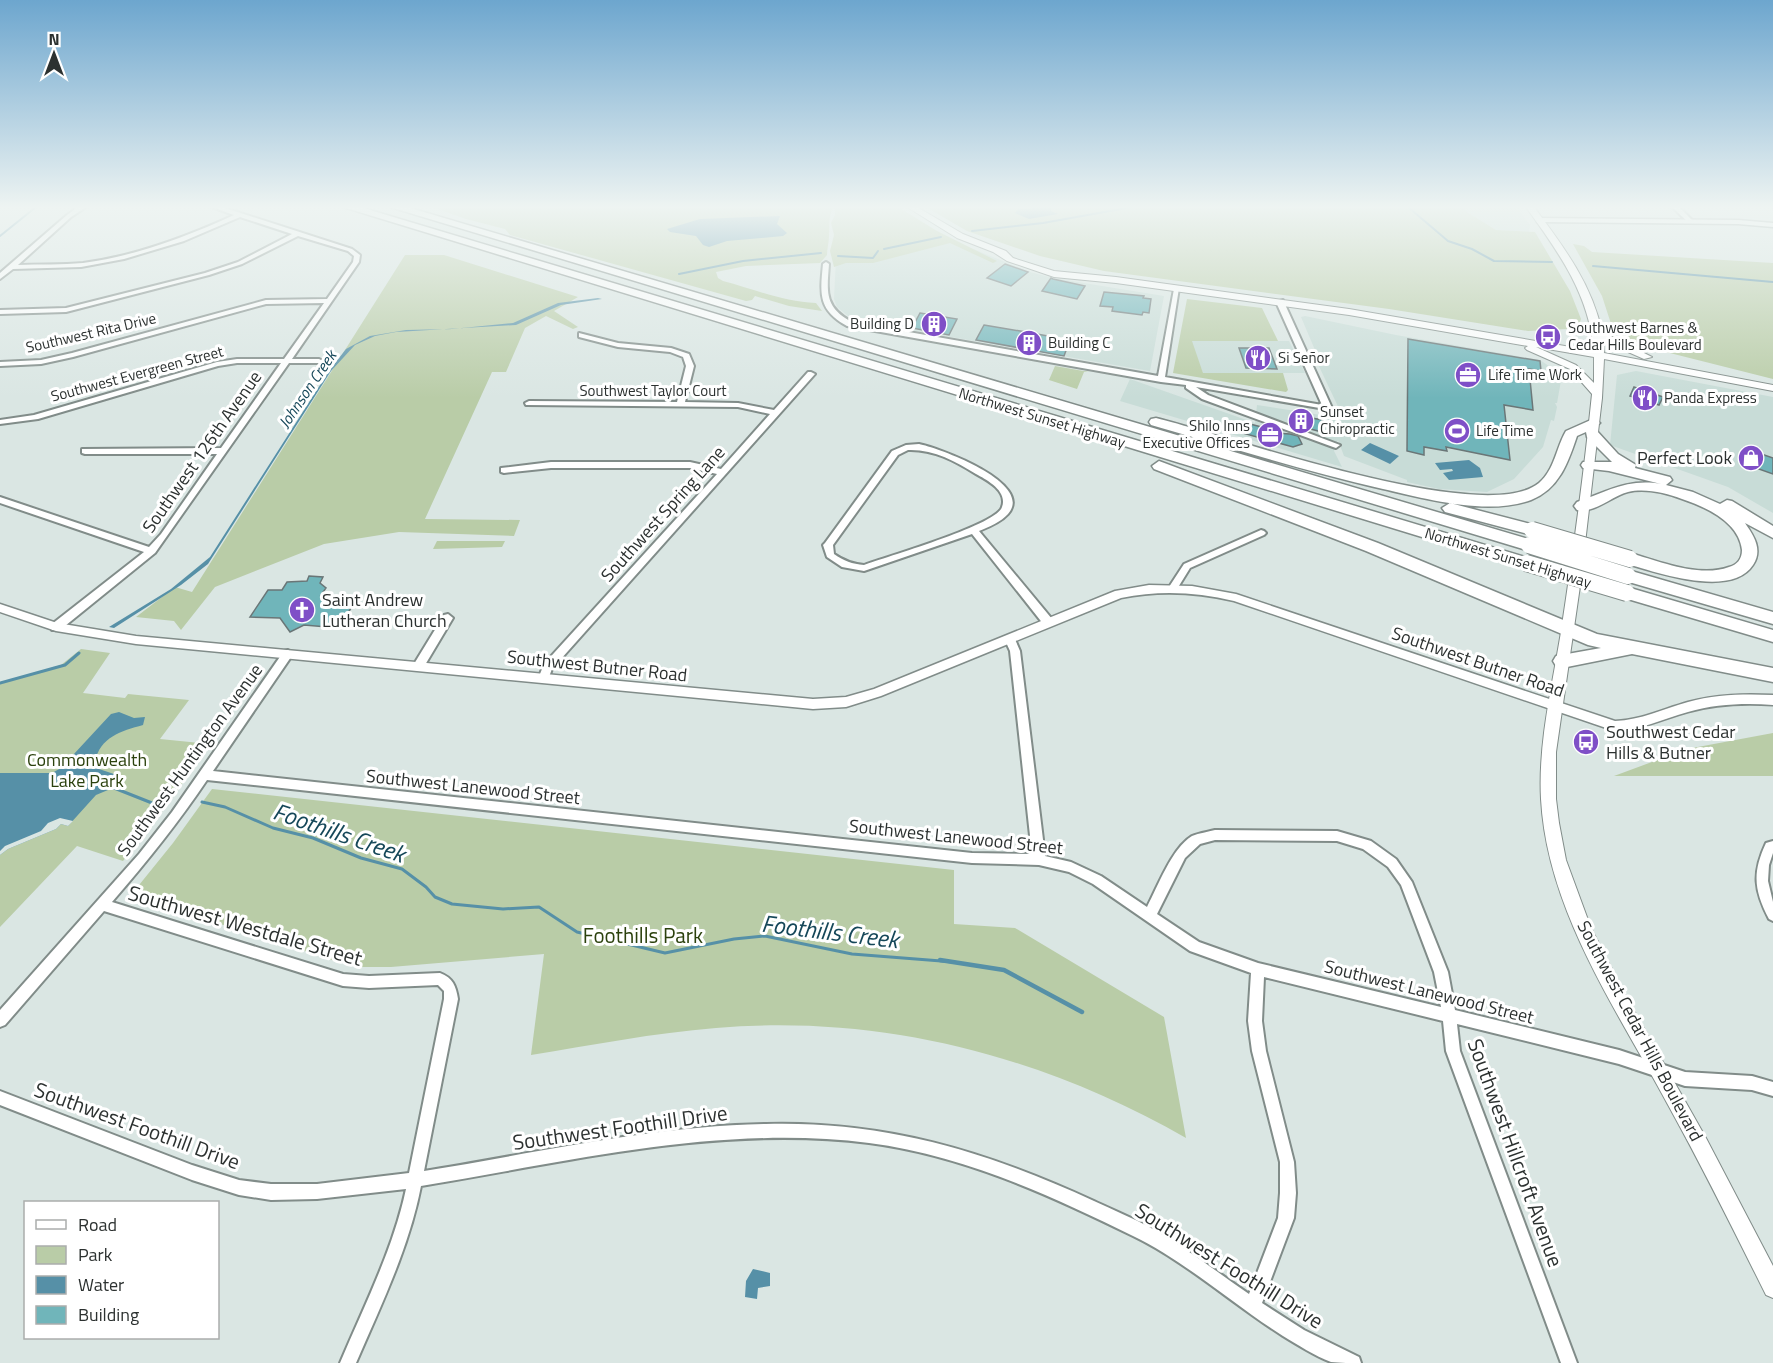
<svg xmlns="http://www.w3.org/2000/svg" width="1773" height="1363" font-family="'Titillium Web',sans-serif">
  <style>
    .built { fill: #c8dcd7 }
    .green { fill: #b9cca7 }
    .water { fill: #5690a7 }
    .pier { fill: #dae6e3 }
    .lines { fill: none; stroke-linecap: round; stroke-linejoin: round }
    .stream-far2 { stroke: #5690a7; stroke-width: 2 }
    .stream-far1 { stroke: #5690a7; stroke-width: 3 }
    .stream { stroke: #5690a7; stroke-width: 4.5 }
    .building { fill: #70b5ba; stroke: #6a7677; stroke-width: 1.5 }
    .minor-casing { stroke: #818c89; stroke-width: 4 }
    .tertiary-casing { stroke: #818c89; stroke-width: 3 }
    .secondary-casing { stroke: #818c89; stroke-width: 2 }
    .motorway-casing { stroke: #818c89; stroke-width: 3 }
    .minor { fill: #fff; fill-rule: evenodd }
    .tertiary { fill: #fff; fill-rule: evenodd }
    .secondary { fill: #fff; fill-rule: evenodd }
    .motorway { fill: #fff; fill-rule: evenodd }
    .motorway-bridge-casing { stroke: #818c89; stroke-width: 18; stroke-linecap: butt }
    .motorway-bridge { stroke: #fff; stroke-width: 16 }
    .labels { text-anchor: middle; stroke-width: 6; stroke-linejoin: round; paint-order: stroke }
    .far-poi-label { font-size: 15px; fill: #2c3130; stroke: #fff; text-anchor: start }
    .far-street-label { font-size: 15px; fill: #2c3130; stroke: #fff }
    .far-water-label { font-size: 16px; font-style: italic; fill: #154759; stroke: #fff }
    .street-label { font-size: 18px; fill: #2c3130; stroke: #fff }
    .poi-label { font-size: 18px; fill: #2c3130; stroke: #fff; text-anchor: start }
    .park-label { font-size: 18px; fill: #2b410d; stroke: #fff }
    .near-street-label { font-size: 21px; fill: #2c3130; stroke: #fff }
    .near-park-label { font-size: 21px; fill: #2b410d; stroke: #fff }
    .near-water-label { font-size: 24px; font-style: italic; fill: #154759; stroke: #fff }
  </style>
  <rect width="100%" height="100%" fill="#dae6e3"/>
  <!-- built -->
  <path class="built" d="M1464 207H1516L1530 225 1529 232 1496 230 1467 212Z
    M951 240 1030 272 1053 278 1164 296 1150 371 863 322 848 316 837 307 834 299 836 259Z
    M1305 316 1396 335 1540 360 1562 375 1557 403H1555L1557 407 1554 421 1551 420 1543 447 1514 479 1487 492 1439 489 1407 482V480L1344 456 1338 440 1334 451 1342 467 1120 401 1130 379 1255 423 1257 405 1327 416 1343 417 1316 360 1315 350 1301 317Z
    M1191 341H1289L1305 373H1203Z
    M1636 371 1773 397V513L1728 487 1610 445 1617 375Z"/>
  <!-- green -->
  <path class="green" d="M432 207H833C828 219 830 224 829 236 829 242 827 248 827 255L820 263 746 266 716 272 718 278 723 281C754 289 784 302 816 303L822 311 789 306 755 296 752 300 746 301 510 235 505 229 466 219Z
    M835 207H898L937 231 997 261 993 263 950 243 873 263H846L834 267 830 251 834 235 831 223 835 215Z
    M926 207H1464L1467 212 1496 230 1535 232 1570 291 1581 319 1579 325 1568 329 1528 331 1389 309 1104 271 1040 256 967 231Z
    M1573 244 1584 246 1592 252 1773 263V379L1650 348 1614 333 1602 296Z
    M405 255H444L578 297 554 311 578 327 573 329 546 316 525 328 506 372H492L425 519 520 520 514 536 399 532 324 544 215 587 181 630 174 621 136 617 175 587 192 592Z
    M1187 299 1262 308 1278 341H1192L1203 373H1283L1288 390 1286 392 1173 373Z
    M1055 366 1089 372H1084L1077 389 1049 380Z
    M437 541H505L502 547 433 549Z
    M81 649 110 653 83 693 125 698 128 694 189 700 160 739 210 744 168 804 123 861 77 846 0 927V684L61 665Z
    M1773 733V776H1614L1687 749Z
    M212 789 954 870V924L1015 928 1164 1017 1186 1138C1043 1056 881 1014 716 1028 654 1033 592 1045 531 1055L544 954 391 967H363L335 961 131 895 173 843Z"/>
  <!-- water -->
  <path class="water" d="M1029 207H1051V211L1058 214 1029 219 1015 213 1018 209H1032Z
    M780 216 777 224 787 233 783 236 727 241 709 247 703 245 696 236 670 232 667 229 700 219Z
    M598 298 602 299 561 305 516 325 396 332 375 336 355 345 331 371 208 564 181 585 114 628 109 627 171 589 210 557 329 371 346 349 370 336 406 330 452 329 513 323 558 303Z
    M1370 443 1399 456 1390 464 1361 450Z
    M1469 460 1480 468 1483 477 1449 480 1443 473 1453 471 1452 469 1440 470 1435 463Z
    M119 712 134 718 145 717 143 725C121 731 100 737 95 762L99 769 117 775 118 779 108 790 96 795 68 826 61 824 56 829 8 849 0 855V773H52L61 768 111 714Z
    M753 1269 770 1273V1286L758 1288 757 1299 745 1297 746 1281Z"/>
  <!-- pier -->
  <path class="pier" d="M60 818 73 821 68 826 61 824 56 829 8 849 0 855V851L5 846 41 831 48 823Z"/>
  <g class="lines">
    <!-- stream-far2 -->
    <path class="stream-far2" d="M1408 207 1448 241 1472 249 1494 261 1552 262
      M972 231 1043 223 1132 207
      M0 236 36 207
      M884 249 941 237
      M838 256 873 258 878 251
      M1593 266 1773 282
      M679 274 743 261 821 253"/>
    <!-- stream-far1 -->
    <path class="stream-far1" d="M0 683 65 665 79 653
      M109 786 152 803
      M202 802 225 807 273 828 313 838 361 858 402 869 426 887 435 897 452 904 503 909 539 907 577 932 665 953 734 939 765 936 852 954 954 962"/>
    <!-- stream -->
    <path class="stream" d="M940 960 1004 970 1082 1012"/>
  </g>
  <!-- building -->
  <path class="building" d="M1005 264 1028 272 1011 286 987 278Z
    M1051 278 1053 279 1085 286 1077 299 1042 291Z
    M1104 292 1144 296 1143 298 1151 299 1149 313 1143 312 1142 315 1112 311 1113 307 1100 306Z
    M920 313 957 319 949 335 912 328Z
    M984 325 1026 332 1070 340 1064 356 976 340Z
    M1408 339 1540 361 1541 371 1529 369 1533 410 1504 405 1510 460 1446 447 1447 451 1424 447V455L1407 451Z
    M1239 348H1269L1277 369 1246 368Z
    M1634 387 1663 397 1659 405 1630 396Z
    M1293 415 1323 420 1322 432 1291 424Z
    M1250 424 1269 429 1275 441V433L1290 434 1298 436 1302 444 1293 447 1239 432Z
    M1747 449 1773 458V474L1742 463Z
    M309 576 323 577 320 583 326 588 321 595 348 597 354 603 339 628 304 625 290 632 280 618 250 617 268 590H282L287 582 307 581Z"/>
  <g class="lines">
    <!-- minor casing -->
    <g class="minor-casing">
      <path id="minor" d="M78 207H86L71 217 18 265C40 264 62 265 83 263 136 256 186 237 234 215L212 207H222L352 249 360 255 359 262 292 359H319L323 361 322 363H289L155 553 60 630H52L51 627 52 624 144 552 0 503V497L149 547 161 534 217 454H85L82 453V449L221 448 281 363H237L218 366 38 419 0 424V420L34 415 217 362 237 359H284L324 303 266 304 73 357 41 364 0 366V362L41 360 72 353 266 300 327 299 353 262 354 256 348 251 298 236 242 264 209 275 66 312 0 314V310L66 308 205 273 238 262 292 234 240 217 184 241 124 259 81 267 13 269 0 279V273L67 215Z
        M1672 207H1679L1693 221V223H1689Z
        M826 262 829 264C827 292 824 307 852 322L1158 376 1174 289 1179 288 1165 377 1322 405 1276 302 1283 300 1332 408 1331 410 1196 387 1208 395 1340 445 1336 448 1333 447 1202 399 1186 388V385L1161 382 847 326C818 310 820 294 823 264Z
        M579 333 618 343 671 348 689 354 694 366 685 402 738 403 774 410 808 372H811L815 374 552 669 547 682H539L538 679 544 664 717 474 690 468H551L504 473 501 472V468L551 462H690L721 469 770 414 738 407 526 405 525 403 529 401 677 402 686 366 683 357 670 352 618 347 579 337Z
        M919 444C939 448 1035 483 1008 514 1001 522 989 527 979 531L1052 619 1053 622 1052 625H1044L972 534 864 571 842 567 827 557 823 545 825 543 892 451 906 445ZM908 450C933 449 955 461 976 474 987 480 1008 491 1002 507 997 525 885 557 864 565 852 564 844 561 834 554L833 545 898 455Z
        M1261 530 1264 531 1266 533 1264 535 1190 568 1177 589H1171L1169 587 1184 564Z
        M448 614 453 618 422 670H414L413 667 414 664 444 615Z
        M1010 636 1014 637 1020 651 1045 856 1071 862 1101 876 1147 907C1158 886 1172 848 1192 836 1199 833 1208 832 1215 830L1337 831 1371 841 1396 859 1412 882 1448 972 1455 1010 1619 1050 1685 1072 1752 1076 1773 1082V1096L1752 1090 1685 1086 1619 1064 1457 1024 1460 1051 1577 1363H1561L1446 1051 1443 1021 1264 977 1262 1021 1266 1051 1294 1162 1296 1193 1294 1218 1262 1303 1304 1330 1359 1357 1361 1363C1352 1363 1340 1363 1331 1362 1315 1356 1298 1345 1283 1336 1234 1305 1185 1261 1133 1236 1050 1195 962 1155 869 1143 719 1124 568 1162 421 1186 409 1248 381 1305 356 1363H340C364 1306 393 1250 406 1189L317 1199 271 1200 239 1195 192 1180 0 1105V1091L192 1165 239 1180 271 1184H317L409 1173 444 999V991L438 985 369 988 343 986 104 911 5 1025 0 1027V1010L139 854 172 812 284 651 288 650 293 654 213 771 972 853 1032 854 1010 651 1005 640ZM207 780 972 863 1039 865 1069 872 1093 884 1190 951 1251 973 1248 1021 1252 1051 1280 1162V1193L1278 1218 1249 1294C1217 1272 1185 1247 1151 1228 1133 1218 1113 1210 1094 1201 986 1151 885 1121 766 1124 651 1126 537 1153 424 1171L458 999C456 986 453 978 440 973L369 976 343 974 112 902C146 863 178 823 207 780ZM1215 840 1337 841 1363 849 1388 867 1401 885 1434 972 1441 1007 1258 963 1199 942 1157 914 1185 858 1200 844Z
        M1773 841V853L1769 865 1768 881 1773 902V921L1769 919C1754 890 1752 873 1766 843Z"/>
    </g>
    <!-- tertiary casing -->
    <g class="tertiary-casing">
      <path id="tertiary" d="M1537 218 1738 220 1773 223V227L1738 224 1540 222H1537Z
        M1149 585 1192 586 1236 594 1615 721C1641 720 1663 709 1688 702 1716 694 1745 694 1773 695V705C1745 703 1716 704 1688 712 1663 719 1641 730 1615 731L1234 601C1196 592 1160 590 1121 598L881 696 846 707 813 709 136 644 56 631 0 612V604L57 623 136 636 813 699 846 697 874 689 1115 591Z"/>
    </g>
    <!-- secondary casing -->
    <g class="secondary-casing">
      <path id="secondary" d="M907 207H917L963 234 1006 251 1013 258 1054 271 1116 277 1349 309 1594 351C1589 294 1559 253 1526 207H1534C1563 246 1592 284 1602 332L1652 357 1644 359 1603 341 1604 353 1773 385V391L1604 359 1602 398 1580 586 1556 752V799L1559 823 1566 860 1591 928 1624 993 1706 1138 1773 1266V1298L1766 1295C1734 1231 1702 1166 1667 1103 1616 1008 1547 910 1541 799 1538 743 1552 687 1561 632 1573 553 1584 473 1592 394L1570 369 1527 350 1525 348 1528 346 1349 315 1116 283 1054 277 1007 261 993 252 957 238ZM1536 347 1594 357V383L1576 365Z"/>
    </g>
    <!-- motorway casing -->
    <g class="motorway-casing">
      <path id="motorway" d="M343 207H360L1532 559 1534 563 1532 567H1520Z
        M390 207H407L1535 541 1537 545 1535 549H1523Z
        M1156 418C1227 435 1484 528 1539 483 1555 469 1556 448 1566 431L1593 419 1600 423 1589 430 1597 431 1618 454 1636 465 1635 468 1670 477 1672 480 1666 485 1693 492 1720 504 1727 500 1732 501 1773 526V538L1745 523C1754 536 1763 550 1753 565 1731 599 1655 572 1624 563L1622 559 1624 555 1630 553C1659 561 1699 578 1729 567 1737 565 1742 559 1742 550 1739 522 1706 507 1682 499 1666 493 1645 488 1628 492 1612 496 1594 514 1577 510L1574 506 1577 502C1606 492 1628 478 1661 484L1609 471 1583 468 1581 465 1583 462H1612L1587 437 1586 432 1577 436C1568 463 1559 489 1531 500 1487 516 1427 499 1383 489 1305 471 1228 447 1151 425L1149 422 1151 419Z
        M1159 461 1378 543 1597 634 1773 668V682L1632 654 1562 668 1556 666 1553 661 1556 656 1601 648 1588 645 1366 551 1154 469 1152 466Z
        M1450 503 1538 526 1540 530 1538 534 1532 535 1445 512 1442 508Z
        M1628 570 1773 612V624L1622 580 1620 576 1622 572Z
        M1627 587 1773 630V642L1621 597 1619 593 1621 589Z"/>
    </g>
    <!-- minor -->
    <use href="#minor" class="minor"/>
    <!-- tertiary -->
    <use href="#tertiary" class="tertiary"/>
    <!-- secondary -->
    <use href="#secondary" class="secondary"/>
    <!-- motorway -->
    <use href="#motorway" class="motorway"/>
    <!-- motorway-bridge casing -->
    <g class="motorway-bridge-casing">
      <path id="motorway-bridge" d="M1532 530 1630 559
        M1529 545 1628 576
        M1526 563 1627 593"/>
    </g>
    <!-- motorway-bridge -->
    <use href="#motorway-bridge" class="motorway-bridge"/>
  </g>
  <!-- sky -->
  <linearGradient id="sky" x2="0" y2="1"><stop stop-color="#6da6ce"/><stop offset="0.52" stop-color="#eef4f2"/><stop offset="1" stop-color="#eef4f2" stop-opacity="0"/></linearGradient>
  <rect width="1773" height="398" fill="url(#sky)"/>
  <!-- icons -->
  <defs>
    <g id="building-disc" transform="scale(1.35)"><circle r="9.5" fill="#7f4fc7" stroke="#fff"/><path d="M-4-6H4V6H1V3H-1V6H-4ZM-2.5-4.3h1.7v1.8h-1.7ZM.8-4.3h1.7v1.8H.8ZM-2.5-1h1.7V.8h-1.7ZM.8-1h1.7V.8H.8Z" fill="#fff"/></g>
    <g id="bus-disc" transform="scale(1.35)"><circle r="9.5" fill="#7f4fc7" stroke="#fff"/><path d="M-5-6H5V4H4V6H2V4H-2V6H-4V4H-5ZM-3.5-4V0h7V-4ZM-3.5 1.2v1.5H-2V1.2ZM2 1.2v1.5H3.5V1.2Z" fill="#fff"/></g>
    <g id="restaurant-disc" transform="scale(1.35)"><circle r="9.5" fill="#7f4fc7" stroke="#fff"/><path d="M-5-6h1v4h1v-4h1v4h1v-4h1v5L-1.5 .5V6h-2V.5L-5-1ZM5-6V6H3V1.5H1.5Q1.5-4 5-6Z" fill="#fff"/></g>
    <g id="office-disc" transform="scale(1.35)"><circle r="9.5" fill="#7f4fc7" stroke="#fff"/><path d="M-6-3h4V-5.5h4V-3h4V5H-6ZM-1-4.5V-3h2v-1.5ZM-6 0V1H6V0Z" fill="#fff"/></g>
    <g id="stadium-disc" transform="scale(1.35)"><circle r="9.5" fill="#7f4fc7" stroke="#fff"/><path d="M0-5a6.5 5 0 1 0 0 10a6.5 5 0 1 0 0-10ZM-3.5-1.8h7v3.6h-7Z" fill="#fff"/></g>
    <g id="shop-disc" transform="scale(1.35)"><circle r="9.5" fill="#7f4fc7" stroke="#fff"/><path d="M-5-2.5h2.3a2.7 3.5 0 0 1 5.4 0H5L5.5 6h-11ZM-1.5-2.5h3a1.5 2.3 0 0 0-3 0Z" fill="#fff"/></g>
    <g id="church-disc" transform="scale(1.35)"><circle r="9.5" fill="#7f4fc7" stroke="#fff"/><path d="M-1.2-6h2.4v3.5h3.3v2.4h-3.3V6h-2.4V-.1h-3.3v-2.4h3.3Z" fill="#fff"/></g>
  </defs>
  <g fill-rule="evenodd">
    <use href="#building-disc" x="934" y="324"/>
    <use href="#bus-disc" x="1548" y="337"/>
    <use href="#building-disc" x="1029" y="343"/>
    <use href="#restaurant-disc" x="1258" y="358"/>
    <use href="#office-disc" x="1468" y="375"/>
    <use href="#restaurant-disc" x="1645" y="398"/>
    <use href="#building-disc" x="1301" y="421"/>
    <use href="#stadium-disc" x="1457" y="431"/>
    <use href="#office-disc" x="1270" y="435"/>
    <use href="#shop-disc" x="1751" y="458"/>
    <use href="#church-disc" x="302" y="610"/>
    <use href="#bus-disc" x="1586" y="742"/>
  </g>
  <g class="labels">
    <!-- far-poi labels -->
    <g class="far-poi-label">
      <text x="914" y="329" text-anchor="end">Building D</text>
      <text x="1568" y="333">Southwest Barnes &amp;<tspan x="1568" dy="17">Cedar Hills Boulevard</tspan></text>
      <text x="1048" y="348">Building C</text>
      <text x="1278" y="363">Si Señor</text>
      <text x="1488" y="380">Life Time Work</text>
      <text x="1664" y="403">Panda Express</text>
      <text x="1320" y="417">Sunset<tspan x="1320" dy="17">Chiropractic</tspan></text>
      <text x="1250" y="431" text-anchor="end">Shilo Inns<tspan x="1250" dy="17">Executive Offices</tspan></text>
      <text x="1476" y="436">Life Time</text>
    </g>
    <!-- far-street labels -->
    <g class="far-street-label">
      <text transform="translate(91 333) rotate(-13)" y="5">Southwest Rita Drive</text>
      <text transform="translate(137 374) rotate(-15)" y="5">Southwest Evergreen Street</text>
      <text x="653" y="396">Southwest Taylor Court</text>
      <text transform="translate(1042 418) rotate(17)" y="5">Northwest Sunset Highway</text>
      <text transform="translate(1508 558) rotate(17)" y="5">Northwest Sunset Highway</text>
    </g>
    <!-- far-water labels -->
    <g class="far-water-label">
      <text transform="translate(307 389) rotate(-56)" y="6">Johnson Creek</text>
    </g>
    <!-- street labels -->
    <g class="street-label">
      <text transform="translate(202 452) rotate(-55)" y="6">Southwest 126th Avenue</text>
      <text transform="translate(663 514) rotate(-48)" y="6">Southwest Spring Lane</text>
      <text transform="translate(1478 662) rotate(19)" y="6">Southwest Butner Road</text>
      <text transform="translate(597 666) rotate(6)" y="6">Southwest Butner Road</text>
      <text transform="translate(190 760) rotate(-54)" y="6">Southwest Huntington Avenue</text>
      <text transform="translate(473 787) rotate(6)" y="6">Southwest Lanewood Street</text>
      <text transform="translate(956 837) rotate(6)" y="6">Southwest Lanewood Street</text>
      <text transform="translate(1429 992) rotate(14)" y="6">Southwest Lanewood Street</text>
      <text transform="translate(1640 1031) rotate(62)" y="6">Southwest Cedar Hills Boulevard</text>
    </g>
    <!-- poi labels -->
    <g class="poi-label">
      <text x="1732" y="464" text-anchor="end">Perfect Look</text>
      <text x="322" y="606">Saint Andrew<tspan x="322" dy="21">Lutheran Church</tspan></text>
      <text x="1606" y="738">Southwest Cedar<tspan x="1606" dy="21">Hills &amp; Butner</tspan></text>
    </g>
    <!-- park labels -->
    <g class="park-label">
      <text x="87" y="766">Commonwealth<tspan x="87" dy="21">Lake Park</tspan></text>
    </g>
    <!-- near-street labels -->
    <g class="near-street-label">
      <text transform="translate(245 926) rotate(16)" y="7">Southwest Westdale Street</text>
      <text transform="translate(137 1126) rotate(20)" y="7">Southwest Foothill Drive</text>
      <text transform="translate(620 1128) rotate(-8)" y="7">Southwest Foothill Drive</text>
      <text transform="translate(1515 1153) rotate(70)" y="7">Southwest Hillcroft Avenue</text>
      <text transform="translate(1229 1266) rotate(32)" y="7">Southwest Foothill Drive</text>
    </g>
    <!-- near-park labels -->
    <g class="near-park-label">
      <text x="643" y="943">Foothills Park</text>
    </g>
    <!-- near-water labels -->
    <g class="near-water-label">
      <text transform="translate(339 833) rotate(19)" y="8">Foothills Creek</text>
      <text transform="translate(830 932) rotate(7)" y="8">Foothills Creek</text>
    </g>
  </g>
  <!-- legend -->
  <rect x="24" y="1201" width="195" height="138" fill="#ffffff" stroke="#abadac" stroke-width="1.5"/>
  <rect x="36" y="1220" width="30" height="9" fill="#ffffff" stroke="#abadac" stroke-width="1.5"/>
  <text x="78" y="1231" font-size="18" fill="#2c3130">Road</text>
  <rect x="36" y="1246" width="30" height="18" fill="#b9cca7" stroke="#abadac" stroke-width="1.5"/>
  <text x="78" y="1261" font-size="18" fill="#2c3130">Park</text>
  <rect x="36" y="1276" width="30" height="18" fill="#5690a7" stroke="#abadac" stroke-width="1.5"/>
  <text x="78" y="1291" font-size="18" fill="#2c3130">Water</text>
  <rect x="36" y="1306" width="30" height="18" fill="#70b5ba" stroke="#abadac" stroke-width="1.5"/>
  <text x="78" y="1321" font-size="18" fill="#2c3130">Building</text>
  <!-- north arrow -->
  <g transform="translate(54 54)" stroke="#ffffff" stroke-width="4.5" paint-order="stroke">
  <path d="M0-4.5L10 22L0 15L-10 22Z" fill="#2c3130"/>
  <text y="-9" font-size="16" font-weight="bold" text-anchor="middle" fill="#2c3130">N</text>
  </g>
</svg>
